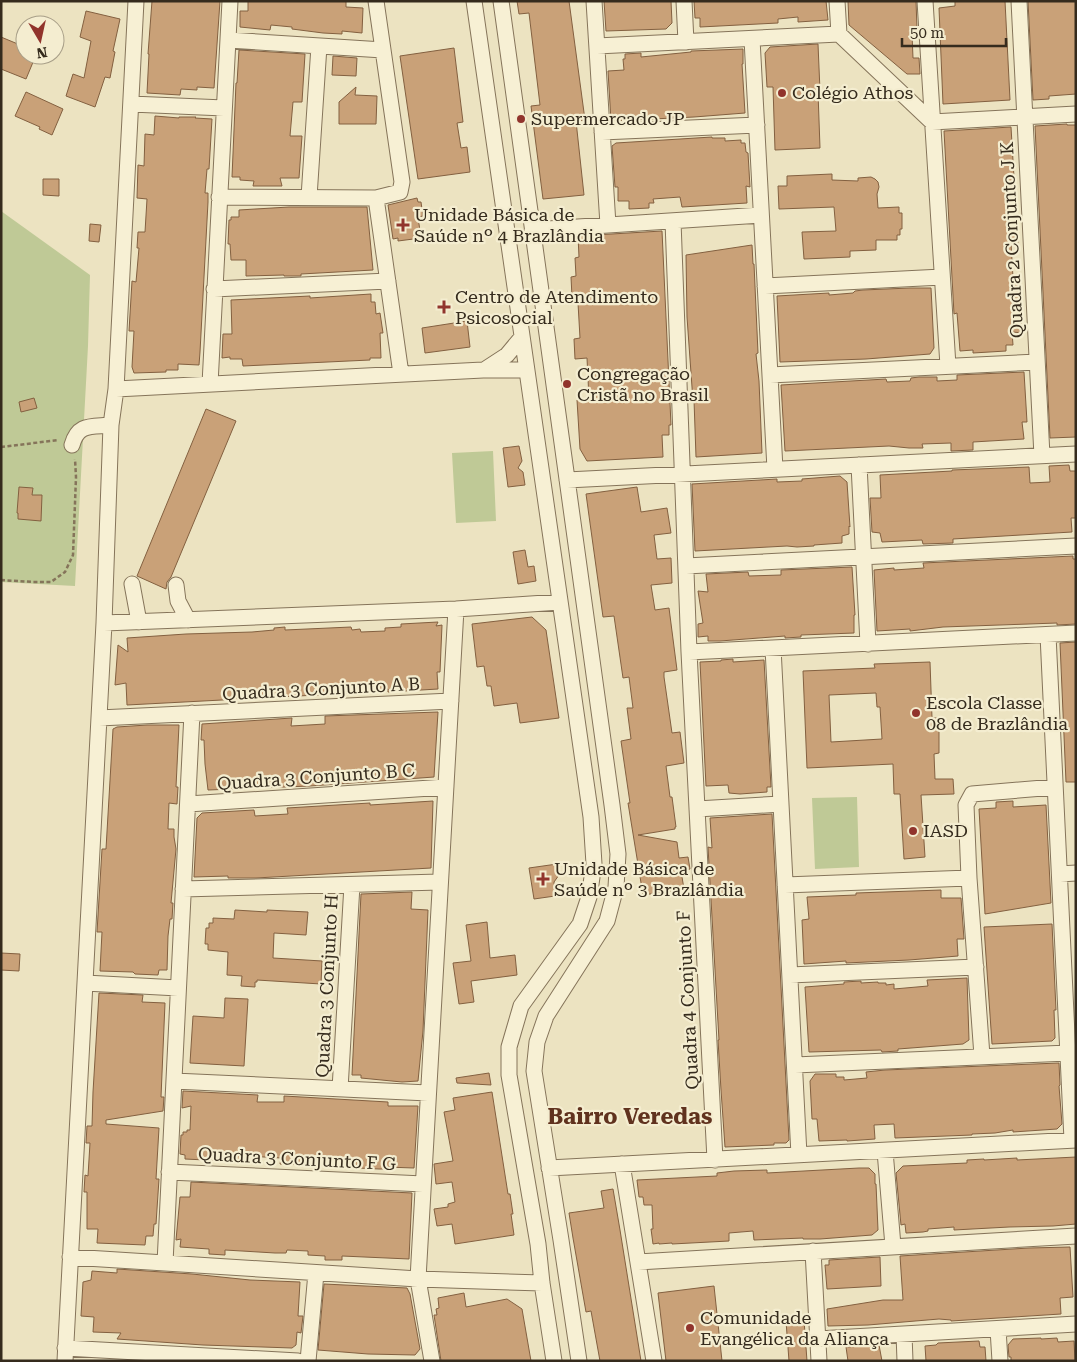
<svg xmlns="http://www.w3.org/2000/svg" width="1077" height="1362" font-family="'Roboto Serif',serif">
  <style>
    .green { fill: #bfc996 }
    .building { fill: #c9a178; stroke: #836040; fill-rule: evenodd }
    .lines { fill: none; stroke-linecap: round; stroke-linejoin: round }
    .minor-casing { stroke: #85745a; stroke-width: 17 }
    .path { stroke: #85745a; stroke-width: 2.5; stroke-dasharray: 4 2.5; stroke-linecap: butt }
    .minor { stroke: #f7f0d4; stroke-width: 15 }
    .poi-dot { fill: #91342c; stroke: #f4edd0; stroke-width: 2 }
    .labels { text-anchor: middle; stroke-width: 4.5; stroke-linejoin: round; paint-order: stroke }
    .poi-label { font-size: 18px; fill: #352b1d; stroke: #f4edd0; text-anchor: start }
    .street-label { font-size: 18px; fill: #352b1d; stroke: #f4edd0 }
    .district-label { font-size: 22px; font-weight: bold; fill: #60321e; stroke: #f4edd0 }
  </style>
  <rect width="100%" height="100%" fill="#ece3c1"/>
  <!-- green -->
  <path class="green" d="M1 211 90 275 88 346 75 586 1 582Z
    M493 451 496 521 456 523 452 453Z
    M857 797 859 867 815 869 812 798Z"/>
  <!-- building -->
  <path class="building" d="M152 1H220L214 88 197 87V90L181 89 180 95 147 93 149 54H148Z
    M248 1H346V7L363 8 362 33 342 31V34L323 33 292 29V27L271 25 270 30 240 27V11H248Z
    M517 1H569L585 120 576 121 584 195 543 199 531 106 540 105 529 13 519 14Z
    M604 1H671L672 23 666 29 606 31Z
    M694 1H826L828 20 798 22V17L778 19V23L700 27V18H695Z
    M848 1H916L917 29H914L915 33 912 34 913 58H919L920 74H907L849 25Z
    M955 1H1005L1010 100 943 104 939 8 955 6Z
    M1028 1H1076V94L1049 96V99L1033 100Z
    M86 11 120 19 113 51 115 52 110 78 105 77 95 107 66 96 73 74 84 78 91 41 80 37Z
    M1 37 25 47V55H36L26 79 1 69Z
    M818 44 820 91 818 92 820 148 775 150 773 87H767L765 53 770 47Z
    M454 48 463 122 457 123 461 148 467 147 470 172 418 179 400 56Z
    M743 49V64H742L745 113 694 117 611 121 608 71 624 70 623 59H625V54L641 53V57L691 52V51Z
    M239 50 305 54 302 102H293L290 136H302L299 178H280L282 186H253L254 181 240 180V177H232L236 83H237Z
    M333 56 357 58 356 76 332 75Z
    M356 87 355 95 377 96 376 124H339V102Z
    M26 92 63 109 52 135 39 129 40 127 15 116Z
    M155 116 179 118V117H196L195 118 212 119 209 169H207L205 193H208V202L200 352 199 365 178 364V370H166V372L134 373 132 367 134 331H129L132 281 136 282 139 248H137L138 232H145L147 199 137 198 138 165 144 166 145 134 154 135Z
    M1067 124V125H1076V437L1050 438 1035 126Z
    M1011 127 1018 245 1011 243 1013 278H1019L1021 322 1023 333 1012 332 1013 345H1006V351L973 353V350L960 351 957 313 954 314 944 131Z
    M712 137V138H725V141L741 140V143H745L746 152 748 153 750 187 746 186 747 203 682 207 680 197 653 199 654 203H649V208L629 209V201H618V187H615L612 146 616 143Z
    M832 174V180L858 181V178L871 177 875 179 878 182 879 187 877 194 878 208 899 207V213H902V229H900V235H897V240H876V250L850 251V257L804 259 802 232 836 231 834 207 779 209 778 186H787V176Z
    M43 179H59V196L43 195Z
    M417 198 418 202H421L423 216 418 217 421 238 398 241V238L393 239 388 205Z
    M289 207H367L373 270 301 274V276H284V275L246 276V260H231L230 244H228L229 220H231V217H239V210Z
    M90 224 101 225 99 242 89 241Z
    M662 231 671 425H669V435H662L663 457 587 461 580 449 577 400 589 399 587 358 575 359 574 339 580 338 578 303V296L572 297 571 277 576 276 575 258 579 257 578 236Z
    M752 245 753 264H754L758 353 756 354 759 381 762 453 696 457 694 400 693 401 687 317 686 255Z
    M910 288H931L934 348 930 354 866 359 780 362 777 296 829 293V295L853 293 855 291 863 290Z
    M371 294V302H375L376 314 380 313 383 333H380L381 358H370V360L243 366 242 359H230V357L222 358 223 334H232L231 300 310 296V298Z
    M467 321 470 347 425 353 422 328Z
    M1024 372 1027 422H1022L1024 439 973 442V450L951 451V443L922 444 923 448H909L889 446 785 451 781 385 886 379 887 382 910 381 911 378 919 377H937V381L957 380V375Z
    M34 398 37 408 21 412 19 402Z
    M206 409 236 421 171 577 167 582 166 589 137 576Z
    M519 446 522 461 518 468 523 472 525 485 508 487 503 448Z
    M1069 465 1070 471H1076V518H1071L1072 532 953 539V543L923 544 922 540 882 542 880 533 872 532 870 498H881L880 475 952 471V470L1029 467 1030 483 1050 482 1049 466Z
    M840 476 847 482 850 527 849 526V534L842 536V543L814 545V546L797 547 787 546 695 551 692 484 777 479V482L802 481V479Z
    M19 487 33 488 32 495H42L41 521 18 519V513H17Z
    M637 487 641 512 667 508 671 533 654 535 657 559 671 558 672 583 651 585 655 610 669 608 677 670 664 672V677L672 733 680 732 684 763 666 766 670 797H672L676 827H675V829L638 835 677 842 679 858 688 857 690 869 681 871 684 889 643 895 628 803H630L621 741 631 739 627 708H633L629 677 623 678 614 616 603 617 586 494Z
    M525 550 528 567 534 566 536 581 518 584 513 552Z
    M1073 556V559H1076V624L1057 625V623L943 627 910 631V629L877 631 874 570 894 568V570L924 568 923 563Z
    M852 567 855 615H854V633L801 635V637L785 638V636L720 641H708V636L698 637V624L703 623 698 591 708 592 706 574 748 572 749 576 781 575V570Z
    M532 617 546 630 559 718 520 723 517 703 494 706 491 686H487L484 666 477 667 472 624Z
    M438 622 436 626 442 625 440 672H437L438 689 388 692V689L356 690 355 693 127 705 126 683 115 685 118 645 128 652 127 638 186 634 252 632 274 630V628L285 627V630L351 627 352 630 360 629 361 632 385 631V628L401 627V624Z
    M1076 642V782H1066L1060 643Z
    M733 659V662L764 660 771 787H767V792L740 794 729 793 728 785 706 786 700 662 721 661V660Z
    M930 662 932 718H939V753L934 754 935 779H953L954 794 921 795 925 857 904 859 900 794H894L893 764 807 768 803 671 875 668 874 664ZM876 693 877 707H880L882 739 831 742 829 695Z
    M438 712 434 777 310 786 208 790 205 764 204 740H201L202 724 292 718 291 726 325 724V716Z
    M147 725H179L176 787H178L177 804 169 803 168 829H174V837L176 849 171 903H173L172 919H170L168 936 167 970H159L158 975 135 974 133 972 100 971 102 932H97L102 849H106L113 729 117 727Z
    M433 801 431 868 256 878H228V876L194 877 197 818 202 813 254 810 255 816 288 814 287 808 370 803V805Z
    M1013 801V807L1046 805 1051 903 985 914 979 809 996 808V802Z
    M772 814 789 1140 786 1143H774V1145L725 1147 721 1090 718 1040H719L708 847 712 848 710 818Z
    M557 864 559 875 554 882 555 896 534 899 529 868Z
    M941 890V898H961L964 939H957L958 956 909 960 846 963V961L804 964 802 920 809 919 807 897 856 895V893Z
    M412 892 411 909 428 910 423 1031 418 1081 402 1082 361 1078V1075H352L361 894Z
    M235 910 267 912V910L308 912 306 935 274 933 273 958 322 961 321 984 257 980V982H255V987L241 986 242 976 227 975 228 952 208 950V944H205L206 928H209V923H213V918L234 919Z
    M487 922 490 958 515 955 517 975 471 981 474 1002 459 1004 453 963 471 961 466 925Z
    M1052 924 1056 1010H1054L1055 1038 1052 1041 992 1044 984 927Z
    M1 953 20 954 19 971 1 970Z
    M967 978 969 1040 963 1044 898 1049V1051L882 1052 881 1050 809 1052 805 987 844 984V982L861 981V983L878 982V983H886V985L894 984V989L928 986 927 980Z
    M99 993 143 995 142 1002 165 1003 161 1097H164L163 1111 106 1120V1124L159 1128 156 1179H159L156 1224H154L153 1236H146L145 1245 97 1243 98 1229H87V1192H84L85 1175 88 1176 90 1143H86L87 1126H92L93 1092Z
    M225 998 248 999 244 1066 190 1063 193 1016 224 1018Z
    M1059 1063 1060 1085 1059 1086 1062 1124 1057 1129 1013 1132V1130L995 1133 972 1134V1135L895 1138 894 1124 874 1125 875 1139 847 1141V1140L819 1141 817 1119H812L810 1081 815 1074H836V1077H844V1080L867 1078 866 1072 885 1070Z
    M489 1073 491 1085 457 1083 456 1078Z
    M183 1091 258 1095 257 1102H284V1096L388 1102V1106H418L414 1168 385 1167V1169H379L358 1168V1167L280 1164 281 1158 247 1156V1162L185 1159V1155L180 1154 181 1135H183V1132H187V1130H190L191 1106 182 1108Z
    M492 1092 508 1194H510L513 1214H511L514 1235 455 1244 452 1224 437 1226 434 1209 448 1207V1204L455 1202 452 1182 436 1184 434 1164 453 1161 444 1112 455 1110 453 1098Z
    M1076 1157V1224L1053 1226 1009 1227 954 1230V1227L928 1229V1231L923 1232 906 1233 905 1224 901 1225 896 1173 903 1166 967 1163V1160L984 1159V1160L1017 1158V1160Z
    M859 1168H869L875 1174V1184H876L878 1230 872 1235 820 1239H803V1238L754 1240 753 1231 729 1233V1241L672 1244V1243L659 1244V1243L653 1244 651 1229H653L652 1205H644L643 1197H639L637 1180 717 1176V1173L734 1171 767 1170V1173Z
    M191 1182 412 1193 409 1259 342 1256V1260H325V1256L308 1255V1251L287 1250 286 1253H275L225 1250V1255L209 1254V1249L180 1247 181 1239 176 1240 180 1197H190Z
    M613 1189 620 1230 641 1361H600L591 1311 586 1312 573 1238 569 1213 604 1208 601 1191Z
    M1070 1247 1073 1297 1060 1298 1061 1314 951 1321V1320L939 1319 868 1325 828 1326 827 1309 883 1300H903L900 1256 1029 1248Z
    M880 1257 881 1286 827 1289 825 1265H829V1260Z
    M117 1269 192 1274 250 1280 300 1282 298 1316H303L301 1333 297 1332 296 1345 292 1348 203 1345 117 1339 121 1333 93 1332 94 1317 81 1316 83 1282 91 1280 92 1271 117 1273Z
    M324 1284 407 1288 410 1294 420 1349 415 1355 368 1354 318 1350Z
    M714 1286 722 1361H666L658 1293Z
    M464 1293 466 1307 507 1299 522 1309 531 1361H441L434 1315H437L436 1309 439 1308 438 1298Z
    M804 1320 807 1361H789L786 1321Z
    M1041 1338V1339L1057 1338 1058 1342 1074 1341 1075 1361H1011V1357H1009L1008 1345 1013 1339Z
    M979 1341 980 1347H985L986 1361H926L925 1346 936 1345 938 1343Z
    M879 1345 882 1361H848L846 1347Z"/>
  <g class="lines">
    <!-- minor casing -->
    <g class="minor-casing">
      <path id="minor" d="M474 1 591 817 594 864 589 897 580 924 521 1006 509 1047V1075L538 1244 542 1283 554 1361
        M501 1 612 805 618 854 616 887 607 921 546 1016 537 1042 534 1071 561 1240 579 1361
        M594 1 608 225
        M684 1 686 42
        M837 1 839 34
        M925 1 948 366
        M1019 1 1042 456
        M839 34 932 122
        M752 39 775 469
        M228 40 383 50
        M597 46 839 34
        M131 104 224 108
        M932 122 1076 114
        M602 132 757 125
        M219 197 376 198 400 192 402 182 376 1
        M309 197 319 46
        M376 198 401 374
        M673 221 689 652 715 1160
        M532 230 761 215
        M765 286 942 277
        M214 289 388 281
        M484 370 507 355 522 337
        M770 375 1037 362
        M210 384 230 1
        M116 389 483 370H526
        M72 445C78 423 91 427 111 425
        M859 465 868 644
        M567 480 1076 454
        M686 566 1076 546
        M132 584 139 622
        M176 585 178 601 188 620
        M104 623 456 609 560 602
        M1048 635 1072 1140
        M773 648 799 1155
        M689 652 1076 633
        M99 718 451 701
        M188 804 446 787
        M697 809 781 804
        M1060 874 1076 873
        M785 885 969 878
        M183 889 440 882
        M790 975 976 967
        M85 983 178 988
        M982 1056 969 878 966 805 972 794 1055 787
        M795 1065 1068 1053
        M174 1081 428 1093
        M340 1089 352 885
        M885 1151 893 1246
        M622 1164 654 1361
        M549 1168 1076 1140
        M169 1172 423 1184
        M813 1251 819 1361
        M70 1257 418 1279 542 1283
        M638 1262 1076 1236
        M165 1263 192 713
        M998 1329 1000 1361
        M904 1334 905 1361
        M818 1339 1076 1324
        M65 1348 298 1361
        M65 1361 104 623 111 425 116 389 136 1
        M308 1361 316 1273
        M432 1361 418 1279 456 609"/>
    </g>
    <!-- path -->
    <path class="path" d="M1 447 59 440
      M1 580 33 582H51L65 572 73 555 76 477 75 459"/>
    <!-- minor -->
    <use href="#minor" class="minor"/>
  </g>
  <!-- markers -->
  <g class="poi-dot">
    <circle cx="782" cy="93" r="5"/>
    <circle cx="521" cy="119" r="5"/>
    <path d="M400.5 217.5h5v5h5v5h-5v5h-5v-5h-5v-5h5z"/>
    <path d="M441.5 299.5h5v5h5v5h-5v5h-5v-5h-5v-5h5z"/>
    <circle cx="567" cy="384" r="5"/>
    <circle cx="916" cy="713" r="5"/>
    <circle cx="913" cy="831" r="5"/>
    <path d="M540.5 871.5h5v5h5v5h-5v5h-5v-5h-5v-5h5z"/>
    <circle cx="690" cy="1328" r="5"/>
  </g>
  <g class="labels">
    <!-- poi labels -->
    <g class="poi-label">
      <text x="792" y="99">Colégio Athos</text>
      <text x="531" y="125">Supermercado JP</text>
      <text x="414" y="221">Unidade Básica de<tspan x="414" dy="21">Saúde nº 4 Brazlândia</tspan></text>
      <text x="455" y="303">Centro de Atendimento<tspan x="455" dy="21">Psicosocial</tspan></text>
      <text x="577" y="380">Congregação<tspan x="577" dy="21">Cristã no Brasil</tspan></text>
      <text x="926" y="709">Escola Classe<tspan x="926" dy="21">08 de Brazlândia</tspan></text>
      <text x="923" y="837">IASD</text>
      <text x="554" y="875">Unidade Básica de<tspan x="554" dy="21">Saúde nº 3 Brazlândia</tspan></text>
      <text x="700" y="1324">Comunidade<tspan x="700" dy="21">Evangélica da Aliança</tspan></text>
    </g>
    <!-- street labels -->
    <g class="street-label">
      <text transform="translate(1012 240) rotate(-93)" y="6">Quadra 2 Conjunto J K</text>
      <text transform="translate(321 689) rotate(-3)" y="6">Quadra 3 Conjunto A B</text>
      <text transform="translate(316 777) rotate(-4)" y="6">Quadra 3 Conjunto B C</text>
      <text transform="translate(327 986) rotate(-87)" y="6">Quadra 3 Conjunto H</text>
      <text transform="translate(688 1000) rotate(-93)" y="6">Quadra 4 Conjunto F</text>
      <text transform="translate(297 1159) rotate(3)" y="6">Quadra 3 Conjunto F G</text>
    </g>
    <!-- district labels -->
    <g class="district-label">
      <text x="630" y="1124">Bairro Veredas</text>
    </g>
  </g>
  <!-- border -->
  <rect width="1077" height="1362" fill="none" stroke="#352b1d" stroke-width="5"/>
  <!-- north arrow -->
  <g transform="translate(40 40) rotate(171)"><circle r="24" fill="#f4edd0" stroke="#a89f88"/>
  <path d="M0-4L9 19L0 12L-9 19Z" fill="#91342c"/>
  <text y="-8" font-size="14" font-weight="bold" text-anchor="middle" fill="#352b1d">N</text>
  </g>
  <!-- scale -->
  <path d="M902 38v8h104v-8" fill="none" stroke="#352b1d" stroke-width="2.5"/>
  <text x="910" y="38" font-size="15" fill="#352b1d" stroke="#f4edd0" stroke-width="4" paint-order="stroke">50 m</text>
</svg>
